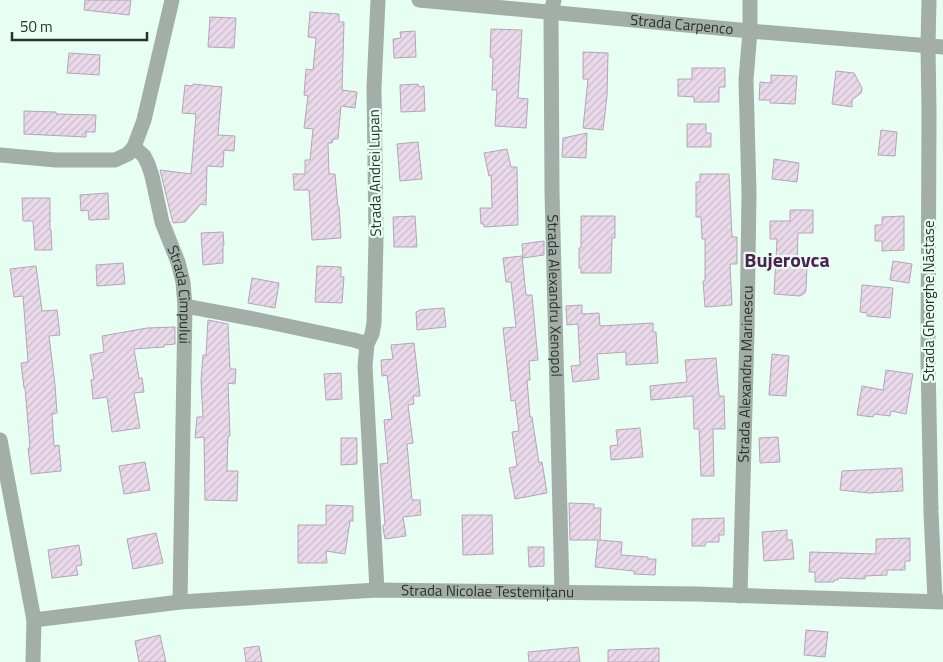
<svg xmlns="http://www.w3.org/2000/svg" width="943" height="662" font-family="'Titillium Web',sans-serif">
  <style>
    .building { fill: url(#building-hatch); stroke: #b5a4b5 }
    .lines { fill: none; stroke-linecap: round; stroke-linejoin: round }
    .minor { stroke: #a4aea8; stroke-width: 15 }
    .labels { text-anchor: middle; stroke-width: 4.5; stroke-linejoin: round; paint-order: stroke }
    .street-label { font-size: 15px; fill: #28322d; stroke: #e7fff2 }
    .district-label { font-size: 20px; font-weight: bold; fill: #4e1f50; stroke: #e7fff2 }
  </style>
  <defs>
    <pattern id="building-hatch" width="6" height="6" patternUnits="userSpaceOnUse" patternTransform="scale(1.25)"><rect width="6" height="6" fill="#ead9ea"/><path d="M-1 1l2-2M0 6l6-6M5 7l2-2" fill="none" stroke="#c9bbc9"/></pattern>
  </defs>
  <rect width="100%" height="100%" fill="#e7fff2"/>
  <!-- building -->
  <path class="building" d="M85 0H131L129 15 84 10Z
    M310 12 339 14V22H344L342 90 357 92 355 108 341 106 338 139H333L332 143H328L329 174H335L338 207H339L341 238 312 240 309 190H294L293 174H305V160H310L313 129 304 128 308 96 304 95 306 69 313 70 316 38 308 37Z
    M210 17 236 18 234 48 208 47Z
    M491 29 522 30 518 98 528 99 526 128 495 126 497 90H492L493 58 490 57Z
    M415 31 416 57 394 58 393 39 401 38 400 32Z
    M583 52 608 53 607 96 603 130 583 128 588 79H583Z
    M69 53 100 55 99 75 67 73Z
    M692 68H725V87H719V102H694V97L678 96V79H692Z
    M836 71 854 73 862 88 861 93 852 100V107L832 104Z
    M771 75 797 76 795 104 770 103V100H759L760 82 771 83Z
    M193 84 222 87 218 135 235 136 234 151 224 150 223 167 207 166 206 205 201 204 185 222 173 223 160 170 191 174 196 114 182 113 185 85 193 86Z
    M418 84 419 87 424 86 425 111 401 112 400 85Z
    M24 111 56 112V114L96 115 95 132H86V137L24 134Z
    M687 124H706V133H711V147H687Z
    M881 130 897 132 895 156 878 155Z
    M587 133 586 158 562 157 563 138Z
    M418 142 422 179 400 181 397 144Z
    M507 149 511 167H517L518 225 484 227V224H481L480 208H492L491 175 489 176 484 153Z
    M774 159 799 163 797 182 772 179Z
    M700 174H729L732 237H737V264H730L732 305 705 307 703 281H705V239H702L701 217H696V182H700Z
    M108 193 109 219 89 220 88 210 81 211 80 195Z
    M22 198H50V230H51L52 250H35L33 221H23Z
    M790 210H813V233H798L797 264 807 265 806 289 805 293 800 296 774 294 777 239H770V221H790Z
    M415 216 417 247H394L393 217Z
    M581 216H615V238H612L611 273H581V268H579V248H581Z
    M904 216V250L882 251V241H875V225H882V217Z
    M223 232 224 245H223V263L203 265 201 233Z
    M544 241V255L523 258 522 244Z
    M522 256 526 295H532L538 360 529 361 530 380H527L530 417H532L539 463 542 462 547 493 515 499 509 468 517 466 512 432 519 431 515 400 511 401 503 328 516 327 511 282H506L503 258Z
    M893 261 912 264 909 283 890 280Z
    M123 263 125 284 97 286 96 265Z
    M36 266 42 311 57 310 60 335 49 336 55 385 57 413 52 414 54 446 59 445 61 468V471L31 474 28 448H30L25 388H24L21 363 28 362 23 296 14 297 10 269Z
    M317 266 341 267V277H344L342 303 315 302Z
    M252 278 279 283 275 308 248 303Z
    M862 285 893 288 890 318 867 316V313L860 312Z
    M582 305V314L599 313 600 326 653 323V332H656L658 363 626 365V352L597 354 599 379 573 382 571 366 580 365 578 324 567 325 566 306Z
    M444 308 446 327 417 330 416 312 419 311V310Z
    M208 320 228 324 230 369H236L235 384 228 383 230 436H228L227 471H238L237 501 205 500 204 437 195 438 197 417H203L201 381 203 355H206Z
    M175 327V344L164 345V347L134 349 139 378H142L144 392 134 393 140 428 112 432 107 397 93 399 91 380 94 379 90 355 104 352 102 336 147 328Z
    M414 343 420 396H413L414 404 408 405 413 443 407 444 412 500H420L421 515 403 517 406 536 385 539 383 528V525H385L380 464 388 463 384 420 392 419 387 375 382 376 381 360 393 359 391 345Z
    M772 354 789 356 786 396 769 395Z
    M716 358 719 396H724L725 429H713L714 476H701L699 429H694L693 396 651 400 650 386 687 382 685 360Z
    M886 370 913 374 906 414 891 411 890 416 874 414 873 417 857 415 862 386 883 390Z
    M341 373 342 399 326 400 324 374Z
    M640 428 643 457 611 460 610 446 618 445 616 430Z
    M778 437 780 462 760 463 759 438Z
    M341 438H357V464L341 465Z
    M145 462 150 490 124 494 119 466Z
    M902 468 903 491 869 493 840 490 842 471Z
    M569 503 594 504V508H601L600 540 622 542 621 555 648 557V559H656L655 575 634 574V571L595 567 598 540H570Z
    M326 505 353 506V521H350L345 554 326 551 327 563H298V525H326Z
    M462 515H492L493 554 463 555Z
    M724 518V535H719V542H706L705 546H692V519Z
    M787 530V540H792L794 559 764 561 762 532Z
    M156 533 163 563 133 569 127 539Z
    M910 538V561H905V570H887V575L865 576V579L838 578V580H834V582H815V572H809L810 552 876 554V539Z
    M79 545 82 565 76 566 78 575 52 578 48 550Z
    M528 547H544V566L529 567Z
    M806 630 828 632 825 657 804 655Z
    M160 635 166 662H139L135 641Z
    M259 646 262 662H246L244 648Z
    M578 647 580 662H529L528 652Z
    M659 648V662H608V650Z"/>
  <g class="lines">
    <!-- minor -->
    <g class="minor">
      <path id="s1" d="M419 0 750 31 943 47"/>
      <path id="s2" d="M554 0 551 12 552 192 562 592"/>
      <path d="M929 0 928 46 929 111 928 361 931 512 935 601"/>
      <path id="s3" d="M134 147 144 156 148 164 152 176 162 222 178 262 183 282 185 306 180 602"/>
      <path d="M0 155 56 160H115L128 154 134 147 144 120 172 0"/>
      <path d="M185 306 259 320 354 340 367 344"/>
      <path d="M0 440 34 620 33 662"/>
      <path d="M377 590 365 366 367 344 372 334 374 323 376 240 374 88 378 0"/>
      <path id="s4" d="M740 596 747 331 749 193 746 80 750 31V0"/>
      <path id="s5" d="M34 620 180 602 377 590 696 594 943 602"/>
    </g>
  </g>
  <g class="labels">
    <!-- street labels -->
    <g class="street-label">
      <text dy="5" stroke="none"><textPath href="#s1" startOffset="264">Strada Carpenco</textPath></text>
      <text transform="translate(375 173) rotate(-91)" y="5">Strada Andrei Lupan</text>
      <text dy="5" stroke="none"><textPath href="#s3" startOffset="158">Strada Cîmpului</textPath></text>
      <text dy="5" stroke="none"><textPath href="#s2" startOffset="296">Strada Alexandru Xenopol</textPath></text>
      <text transform="translate(929 301) rotate(-90)" y="5">Strada Gheorghe Năstase</text>
      <text dy="5" stroke="none"><textPath href="#s4" startOffset="222">Strada Alexandru Marinescu</textPath></text>
      <text dy="5" stroke="none"><textPath href="#s5" startOffset="455">Strada Nicolae Testemițanu</textPath></text>
    </g>
    <!-- district labels -->
    <g class="district-label">
      <text x="787" y="267">Bujerovca</text>
    </g>
  </g>
  <!-- scale -->
  <path d="M12 32v8h135v-8" fill="none" stroke="#28322d" stroke-width="2.5"/>
  <text x="20" y="32" font-size="15" fill="#28322d" stroke="#e7fff2" stroke-width="4" paint-order="stroke">50 m</text>
</svg>
